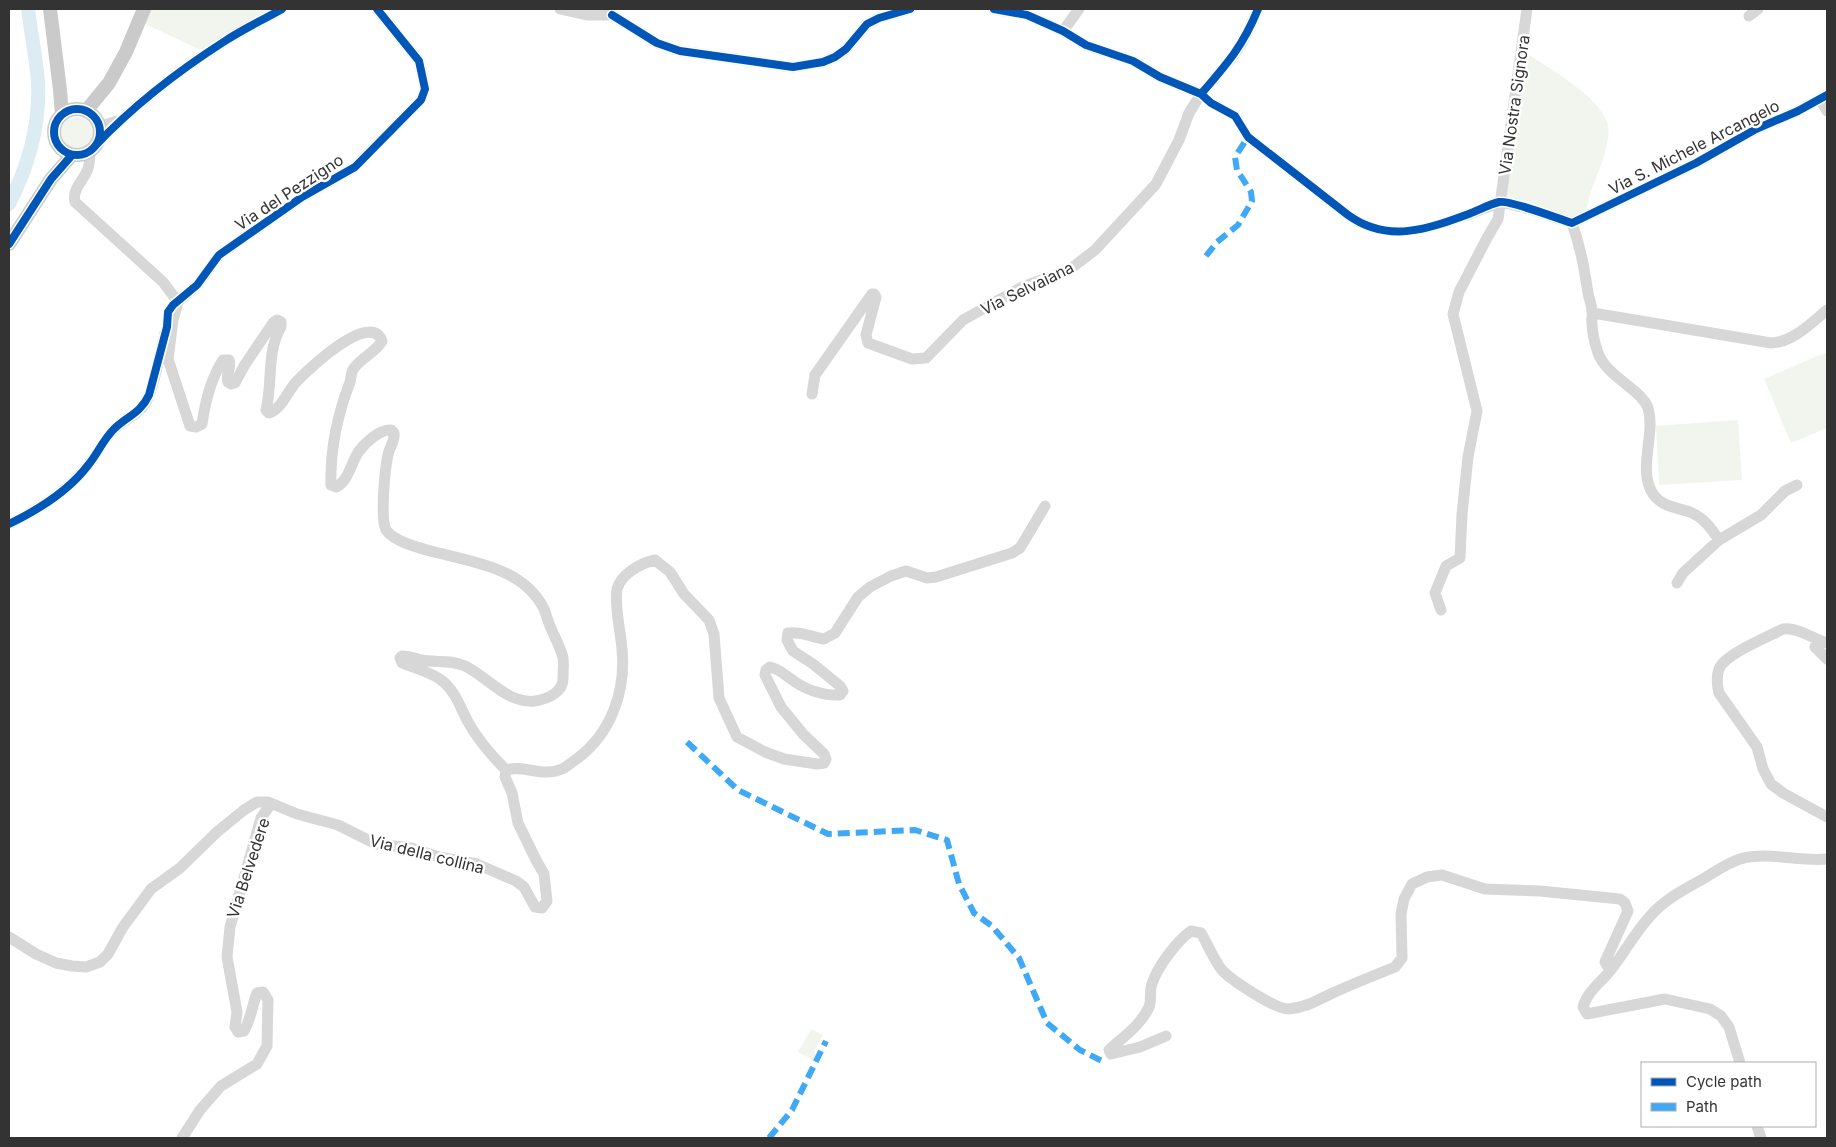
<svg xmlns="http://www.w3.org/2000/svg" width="1836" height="1147" font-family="Inter,sans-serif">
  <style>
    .green { fill: #f1f5ed }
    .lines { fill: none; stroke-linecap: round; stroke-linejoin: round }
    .river { stroke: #ddebf3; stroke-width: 14 }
    .minor { stroke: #d7d7d7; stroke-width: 11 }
    .major { stroke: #cacaca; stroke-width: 14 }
    .quiet { stroke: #3fa9f5; stroke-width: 6; stroke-dasharray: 12 6; stroke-linecap: butt }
    .cycleway-casing { stroke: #fff; stroke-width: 11 }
    .cycleway { stroke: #0057b8; stroke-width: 8 }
    .labels { text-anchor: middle; stroke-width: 5; stroke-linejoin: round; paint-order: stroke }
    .street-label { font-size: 16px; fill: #333; stroke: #fff }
  </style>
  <rect width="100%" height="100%" fill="#fff"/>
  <!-- green -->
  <path class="green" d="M147 9H276L207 53 141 22Z
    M1526 53C1550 69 1600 96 1608 125 1610 133 1606 148 1604 156 1598 176 1588 193 1586 214L1573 221 1506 197Z
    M61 133a16 16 0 1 1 32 0a16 16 0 1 1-32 0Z
    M1827 352V428L1791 443 1764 379Z
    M1738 420 1742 480 1659 485 1656 426Z
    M811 1029 823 1035 814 1052 817 1054 813 1060 798 1052Z"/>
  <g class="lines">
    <!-- river -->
    <path class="river" d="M9 204C28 167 40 124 38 82 36 57 31 33 28 9"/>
    <!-- minor -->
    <path class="minor" d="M560 9 587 15H612
      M994 9 1027 15 1063 31 1086 45 1133 61 1160 77 1201 94
      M612 15 657 43 680 51 793 67 823 62 835 57 846 49 867 24 879 18 910 9
      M1749 16 1758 9
      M1063 31 1079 9
      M1820 99 1827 111
      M99 127 117 121
      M95 146C133 106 178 71 225 41 243 29 263 20 282 9
      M91 150C89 157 90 166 87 171 82 182 72 190 75 202L163 282 178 302
      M1501 202 1530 209 1572 223
      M1464 216 1501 202
      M1572 223C1581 249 1584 267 1588 293 1589 299 1592 305 1592 312 1593 315 1591 319 1592 323 1592 332 1595 344 1598 353 1606 376 1642 390 1648 408 1656 434 1637 470 1653 494 1662 507 1676 507 1690 512 1704 518 1711 528 1719 540
      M1572 223 1696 163 1756 129 1798 111 1827 95
      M178 302 173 320 168 359 190 426 196 427 202 424C205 403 211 378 223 360H229C232 368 225 374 228 382L231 384 235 383 244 366 273 323 277 320 281 322V327C266 352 273 383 266 410L269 413C282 409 288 390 297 381 309 369 370 310 382 341 376 352 362 357 354 368 351 372 351 377 350 382 337 416 330 450 331 485L336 487C349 481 351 462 359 451 366 442 380 429 391 430L394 433C395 440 391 445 389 451 385 465 380 518 386 530 391 537 400 541 408 544 452 561 520 560 544 609 546 614 548 621 550 626 554 636 561 648 563 658 564 664 563 671 563 677 564 692 548 699 535 701 507 704 488 677 465 666 451 659 435 663 421 660 414 658 409 656 402 656L400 658 402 663C414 668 431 672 441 680 455 690 460 707 468 722 478 740 492 756 506 770
      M174 305 197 285 219 255 302 197 355 167 421 100 425 89 419 61 377 9
      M1593 313 1771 343C1793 342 1810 324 1827 310
      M812 394 815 375 872 294H874L876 297 866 335 868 343 912 359 926 358 963 320 1022 287 1050 277 1073 267 1095 250 1156 184 1179 140 1189 113 1201 94 1231 59 1242 43 1258 9
      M9 524C38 510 68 491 88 465 97 454 103 441 113 430 122 421 138 415 145 404 154 389 160 352 165 333
      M1677 583 1683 573 1719 540 1761 515 1785 491 1797 485
      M1441 610 1435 593 1446 566 1460 558 1462 514 1468 457 1477 411 1453 314 1459 292 1487 238 1498 219 1527 9
      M1817 640 1815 647 1827 659
      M1827 643C1813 639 1798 627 1783 629 1768 637 1725 654 1719 669 1716 677 1717 685 1719 693L1757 747 1763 769 1771 784 1783 793 1827 817
      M506 770C524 764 541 778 562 769 568 766 573 761 578 758 611 733 626 691 622 650 621 632 614 606 617 589 621 574 641 563 655 560L670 572 684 594 709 620 714 634 719 698 737 737 765 752 784 759 817 764 824 763 826 759 824 754 803 734 781 707 765 675 766 670 770 667C779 669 784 674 791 679 804 689 822 696 840 695L843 691 840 686 813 664 793 651 787 640 788 633C801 631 811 637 824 639L835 633 858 597 870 587 891 576 906 571 927 578 936 577 1012 553 1020 548 1045 506
      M9 937 36 954 56 963 72 966 86 967 100 962 108 954 123 927 151 889 180 868 217 832 244 810 257 802H268L297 814 338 825 376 844 411 848 439 857 477 864 516 881 524 887 535 907 542 908 547 901 544 874 536 860 518 823 512 793 505 777 506 770
      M1166 1036 1140 1047 1111 1054 1109 1050C1122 1038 1141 1025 1149 1007 1152 1000 1149 991 1152 984 1157 967 1177 941 1191 931L1201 933C1208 945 1214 960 1222 970 1231 980 1275 1009 1288 1009 1306 1008 1319 999 1335 992 1355 983 1375 975 1395 967L1402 958 1401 914 1404 899 1412 884 1427 877 1442 875 1485 889 1540 891 1620 899 1625 903 1628 911 1605 962 1610 970
      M1740 1063 1729 1027 1721 1016 1710 1009 1665 999 1587 1014 1583 1007C1587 992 1600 983 1610 971 1626 951 1637 928 1656 910 1669 897 1687 888 1703 879 1715 872 1727 863 1740 859 1768 851 1799 862 1827 859
      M1757 1126 1761 1138
      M182 1138 200 1110 221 1086 257 1064 267 1046 268 1000 263 992 257 993C252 1006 251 1019 244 1031L238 1032 235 1027 237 1012 227 957 230 927 261 818 268 808V802"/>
    <!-- major -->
    <path class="major" d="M50 9 60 90 62 115
      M54 132a23 23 0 1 1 46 0a23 23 0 1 1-46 0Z
      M86 111 109 83 126 52 144 9
      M9 244 51 179 72 155"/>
    <!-- quiet -->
    <path class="quiet" d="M1206 256 1217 242 1238 225 1252 201 1251 192 1237 170 1235 157 1248 137
      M687 742 738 790 828 834 915 830 947 840 959 884 974 913 992 926 1019 958 1047 1023 1080 1050 1106 1063
      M769 1138 792 1110 826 1041"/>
    <!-- cycleway casing -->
    <g class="cycleway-casing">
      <path id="cycleway" d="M994 9 1027 15 1063 31 1086 45 1133 61 1160 77 1201 94 1211 103 1235 116 1248 137 1348 215C1388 244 1428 229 1471 213 1479 210 1490 204 1499 202 1510 200 1559 219 1572 223L1696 163 1756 129 1798 111 1827 95
        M612 15 657 43 680 51 793 67 823 62 835 57 846 49 867 24 879 18 910 9
        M1201 94C1227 64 1243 46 1258 9
        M54 132a23 23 0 1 1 46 0a23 23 0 1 1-46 0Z
        M95 146C133 106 178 71 225 41 243 29 263 20 282 9
        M9 244 51 179 72 155
        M9 524C38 510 69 491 89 464 98 453 103 440 114 429 127 416 140 414 149 395L167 327 168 312 173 305 197 285 219 255 302 197 355 167 421 100 425 89 419 61 377 9"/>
    </g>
    <!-- cycleway -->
    <use href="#cycleway" class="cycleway"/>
  </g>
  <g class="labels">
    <!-- street labels -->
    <g class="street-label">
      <text transform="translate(1514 105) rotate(-82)" y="6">Via Nostra Signora</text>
      <text transform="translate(1694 147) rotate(-27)" y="6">Via S. Michele Arcangelo</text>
      <text transform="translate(289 192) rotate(-33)" y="6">Via del Pezzigno</text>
      <text transform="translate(1027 288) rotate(-26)" y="6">Via Selvaiana</text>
      <text transform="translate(427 854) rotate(14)" y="6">Via della collina</text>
      <text transform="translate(248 868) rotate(-72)" y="6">Via Belvedere</text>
    </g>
  </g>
  <!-- border -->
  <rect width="1836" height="1147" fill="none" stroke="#333333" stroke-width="20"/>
  <!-- legend -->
  <rect x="1641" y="1062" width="175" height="65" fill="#ffffff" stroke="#adadad"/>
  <rect x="1651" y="1078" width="25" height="8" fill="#0057b8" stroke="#adadad"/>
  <text x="1686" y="1087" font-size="15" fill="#333333">Cycle path</text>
  <rect x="1651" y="1103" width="25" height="8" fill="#3fa9f5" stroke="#adadad"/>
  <text x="1686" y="1112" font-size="15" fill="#333333">Path</text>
</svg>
